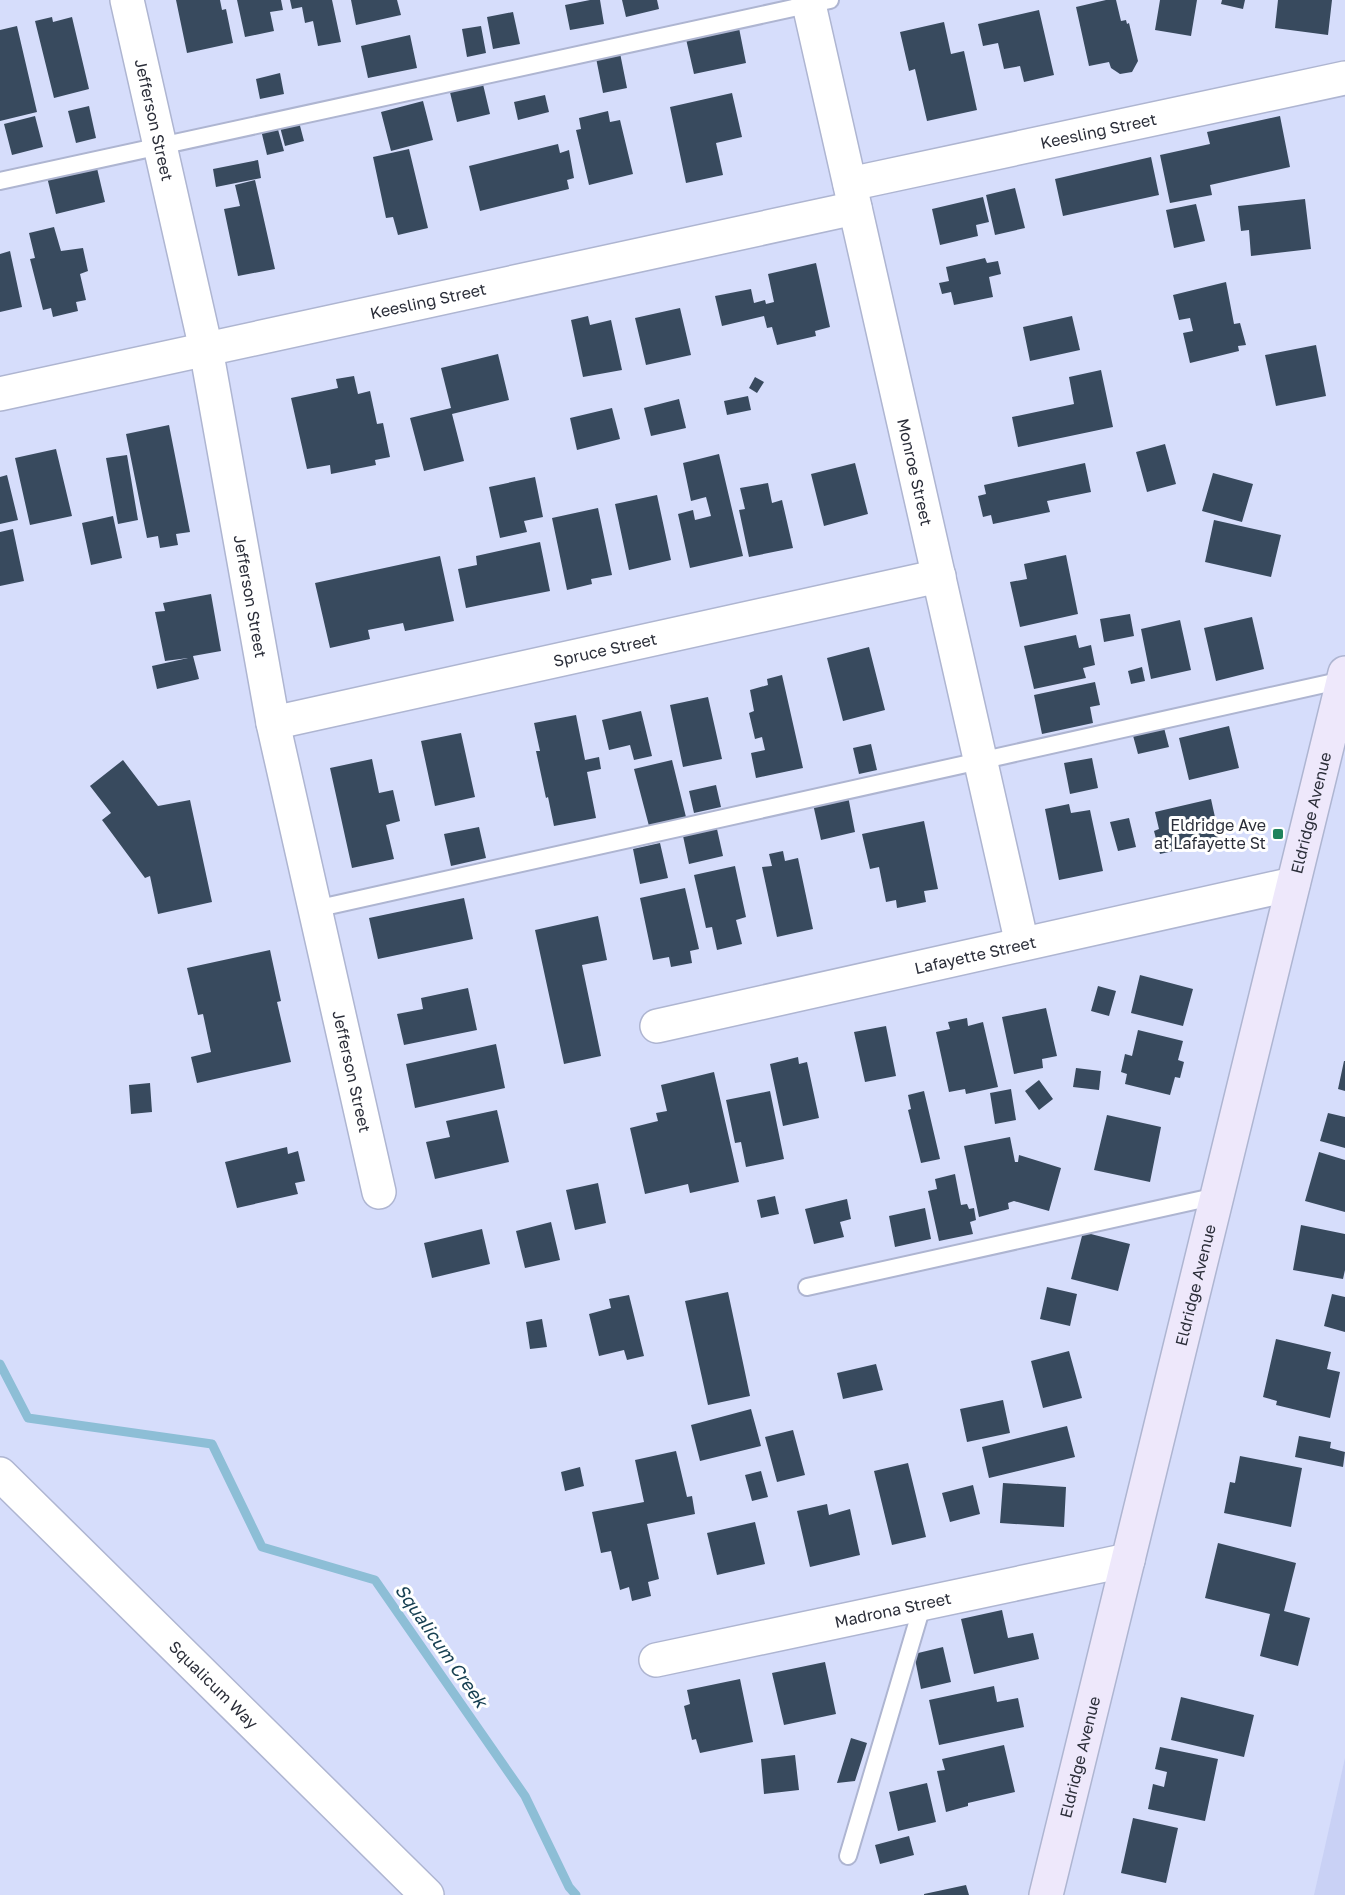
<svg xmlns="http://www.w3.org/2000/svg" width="1345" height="1895" font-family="'Golos Text',sans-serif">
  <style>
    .built { fill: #c9d1f5 }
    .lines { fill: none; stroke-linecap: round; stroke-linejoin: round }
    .stream { stroke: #8dbed6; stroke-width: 9 }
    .building { fill: #384a5e }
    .service-casing { stroke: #aeb5d1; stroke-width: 20 }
    .minor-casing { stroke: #aeb5d1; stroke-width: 36 }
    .tertiary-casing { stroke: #aeb5d1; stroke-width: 36 }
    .secondary-casing { stroke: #aeb5d1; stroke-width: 36 }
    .service { stroke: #fff; stroke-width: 16 }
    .minor { stroke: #fff; stroke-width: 33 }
    .tertiary { stroke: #fff; stroke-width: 33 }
    .secondary { stroke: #eee8fb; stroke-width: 33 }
    .poi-dot { fill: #1f835d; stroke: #fff; stroke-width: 2 }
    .labels { text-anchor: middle; stroke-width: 6; stroke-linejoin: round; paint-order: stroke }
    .street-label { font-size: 16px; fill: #2b2e39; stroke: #fff }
    .poi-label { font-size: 16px; fill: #2b2e39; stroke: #fff; text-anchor: end }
    .water-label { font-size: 18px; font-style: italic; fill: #174052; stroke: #fff }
  </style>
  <rect width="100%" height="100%" fill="#d6ddfb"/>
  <!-- built -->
  <path class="built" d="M1345 1758V1895H1314Z"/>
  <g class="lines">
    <!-- stream -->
    <path class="stream" d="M0 1364 28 1418 212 1444 262 1547 375 1580 525 1796 569 1887 576 1895"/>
  </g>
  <!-- building -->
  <path class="building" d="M176 0H220L222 10 226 9 233 43 187 53Z
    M237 0H281L283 10 270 12 274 31 245 37Z
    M290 0H332L341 42 318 46 313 21 305 23 302 7 292 9Z
    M351 0H397L401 15 356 25Z
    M590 0H600L604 24 570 30 565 5Z
    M622 0H657L659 9 626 17Z
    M1106 0H1116L1121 21 1126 20 1127 24 1129 23 1138 61 1132 72 1120 74 1111 68 1109 62 1089 66 1076 7Z
    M1160 0H1197L1191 36 1155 30Z
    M1222 0H1245L1243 9 1221 4Z
    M1278 0H1332L1328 35 1275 28Z
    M1039 10 1054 75 1024 82 1020 66 1004 69 998 43 983 46 978 24Z
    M513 12 520 44 493 49 487 17Z
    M52 17 53 22 72 17 89 89 54 98 35 21Z
    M944 22 951 54 964 51 977 110 927 121 915 69 909 71 900 32Z
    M17 26 37 112 0 121V30Z
    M481 26 486 53 467 57 462 29Z
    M739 28 746 63 694 74 686 39Z
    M410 35 417 68 368 78 361 46Z
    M620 53 627 88 603 93 596 58Z
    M280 73 284 94 260 99 256 79Z
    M482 80 490 114 457 122 449 88Z
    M732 93 742 137 716 143 723 175 686 183 670 107Z
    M545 95 549 112 518 120 514 102Z
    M423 101 433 140 391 151 381 112Z
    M89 106 96 138 76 143 68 111Z
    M608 111 610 122 620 120 633 174 589 185 576 130 581 129 579 118Z
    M35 116 43 147 12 155 4 124Z
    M1280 116 1290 167 1210 185 1212 195 1170 203 1160 155 1210 144 1207 132Z
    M299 122 304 141 285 146 280 127Z
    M277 126 284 151 267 155 261 130Z
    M558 144 560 153 569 150 574 178 567 180 569 189 480 211 469 166Z
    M409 149 428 228 398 235 393 217 386 218 373 157Z
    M1151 157 1159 195 1063 216 1055 179Z
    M258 160 261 178 216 187 213 169Z
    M96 164 105 202 56 214 47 177Z
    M255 180 275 269 238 276 224 209 240 206 235 185Z
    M1015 188 1025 228 995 235 986 195Z
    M983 197 989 222 976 225 978 236 940 245 932 209Z
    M1305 199 1311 249 1251 256 1249 230 1241 231 1238 206Z
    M1196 204 1205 241 1174 248 1166 210Z
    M54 227 61 251 83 248 88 271 80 274 86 300 76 302 78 311 53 317 51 308 43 310 30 259 35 258 29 233Z
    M10 251 22 307 0 312V254Z
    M985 258 987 263 998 261 1001 274 989 277 993 297 954 305 951 292 942 294 939 283 949 281 946 267Z
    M816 263 830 327 815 331 816 336 777 345 772 327 767 328 764 316 722 326 715 296 751 289 754 303 765 300 766 304 774 302 768 274Z
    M1226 282 1234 324 1240 323 1246 345 1238 346 1239 351 1190 363 1183 333 1193 331 1190 318 1179 320 1173 295Z
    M680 308 691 355 646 365 635 318Z
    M588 316 590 325 611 320 622 370 583 377 571 320Z
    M1072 316 1080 350 1030 361 1023 327Z
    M1316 345 1326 396 1276 406 1265 355Z
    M498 354 509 400 452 414 464 461 424 471 410 418 451 408 441 368Z
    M1101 370 1113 427 1018 447 1012 417 1074 404 1069 377Z
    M354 376 358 394 370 391 377 424 383 423 390 457 375 460 376 465 331 474 330 465 307 469 291 398 338 388 336 379Z
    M755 377 764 382 757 393 749 388Z
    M748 396 751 410 727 415 724 401Z
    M679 399 686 428 651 436 644 408Z
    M612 408 620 439 577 450 570 418Z
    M169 425 190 532 176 534 178 545 160 548 158 536 147 538 126 434Z
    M1165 444 1176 484 1147 492 1136 452Z
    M56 449 72 516 30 525 15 458Z
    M719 454 743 556 690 568 678 514 693 510 695 520 711 516 706 497 691 501 683 463Z
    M127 455 138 520 118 524 106 458Z
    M855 463 868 514 824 526 811 474Z
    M1085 463 1091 492 1047 501 1050 512 993 524 991 515 983 517 978 496 986 494 984 485Z
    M1213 473 1253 484 1242 522 1202 511Z
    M7 475 18 520 0 524V477Z
    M535 477 543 517 524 521 527 532 500 538 489 487Z
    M768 483 772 503 782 500 793 548 749 557 739 510 745 509 740 488Z
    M657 495 671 560 629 570 615 504Z
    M598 508 612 575 591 579 592 584 567 590 552 518Z
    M113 516 122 558 91 565 82 523Z
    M1214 520 1281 535 1271 577 1205 562Z
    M13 529 24 581 0 586V532Z
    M540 542 550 591 466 608 458 569 477 565 476 556Z
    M1066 555 1078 614 1020 627 1010 582 1027 579 1024 564Z
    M440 556 454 621 405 631 403 623 368 630 370 639 330 648 315 583Z
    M211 594 221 651 193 656 199 679 157 689 152 666 188 658 165 661 155 612 165 611 163 603Z
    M1130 614 1134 636 1104 642 1100 619Z
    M1252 617 1264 669 1216 681 1204 628Z
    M1180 620 1191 670 1151 679 1141 629Z
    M1076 635 1079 648 1091 645 1095 665 1083 668 1086 678 1034 689 1024 646Z
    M869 647 885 710 843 721 827 658Z
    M1142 667 1145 681 1131 684 1128 671Z
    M782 675 803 768 756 778 751 753 765 750 762 737 755 739 749 713 754 711 750 690 768 685 767 679Z
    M1095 682 1100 705 1090 707 1093 723 1042 734 1034 695Z
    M708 697 722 759 683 767 670 705Z
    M641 711 652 756 634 760 630 745 609 750 602 720Z
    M576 715 585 760 599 757 601 769 587 772 596 818 554 826 548 797 546 798 536 751H540L534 723Z
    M1163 724 1169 747 1138 754 1132 732Z
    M1229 726 1239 768 1189 780 1179 738Z
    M461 733 475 797 435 806 421 741Z
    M871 744 877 770 859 774 853 748Z
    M1092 758 1098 788 1070 794 1064 763Z
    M372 759 379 793 393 790 400 821 386 825 394 859 352 868 330 768Z
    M123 760 158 806 190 800 212 902 158 914 150 876 145 878 102 820 111 813 90 786Z
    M672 760 686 817 649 826 634 769Z
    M716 785 721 807 694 813 689 791Z
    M848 796 855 832 821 840 813 804Z
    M1211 799 1220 840 1160 854 1154 831 1159 829 1155 812Z
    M1069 804 1071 813 1090 810 1103 871 1059 880 1045 809Z
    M1129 818 1136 847 1118 851 1110 822Z
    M924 821 938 889 924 891 926 902 897 908 896 900 886 902 879 867 870 869 862 834Z
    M479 827 486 858 451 866 444 834Z
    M717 829 723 856 689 864 683 836Z
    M660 843 668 878 640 884 633 849Z
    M783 851 785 861 798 858 813 929 777 937 762 867 772 866 769 854Z
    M735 866 746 917 736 920 742 944 717 950 712 927 706 928 694 875Z
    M685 888 699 949 690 951 692 963 671 967 669 957 653 960 640 898Z
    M464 898 473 939 378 959 369 918Z
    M598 916 607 960 582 965 601 1056 564 1064 535 930Z
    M270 950 281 1001 277 1002 291 1062 197 1083 191 1057 211 1052 203 1014 198 1015 187 968Z
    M1140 975 1193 989 1183 1026 1131 1013Z
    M1098 986 1116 991 1109 1016 1091 1011Z
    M468 988 477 1030 404 1045 397 1014 423 1009 421 998Z
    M1046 1008 1057 1056 1042 1059 1043 1068 1014 1074 1002 1017Z
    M967 1018 968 1026 983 1022 998 1087 966 1094 965 1089 949 1092 936 1032 950 1029 948 1022Z
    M886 1026 896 1076 865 1082 854 1032Z
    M1138 1030 1183 1041 1178 1060 1184 1062 1180 1078 1175 1077 1170 1095 1125 1084 1127 1074 1121 1072 1125 1054 1132 1056Z
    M496 1044 505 1088 415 1108 406 1064Z
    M798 1057 799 1064 807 1062 819 1118 783 1126 770 1064Z
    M1344 1061H1345V1091L1338 1089Z
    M1076 1068 1101 1071 1099 1090 1073 1087Z
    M714 1072 739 1182 690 1193 688 1184 645 1194 630 1128 658 1121 656 1113 667 1111 661 1085Z
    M1039 1080 1053 1099 1039 1110 1025 1091Z
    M150 1083 152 1112 131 1114 129 1085Z
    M1011 1089 1016 1120 995 1124 990 1093Z
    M770 1091 784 1159 746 1167 741 1142 735 1143 726 1100Z
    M924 1091 940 1159 921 1163 908 1110 911 1109 908 1095Z
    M497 1110 509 1162 435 1179 426 1142 450 1137 446 1121Z
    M1328 1113 1345 1117V1148L1320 1141Z
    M1107 1115 1161 1127 1150 1182 1094 1170Z
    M1010 1137 1015 1162H1018L1019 1155 1061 1168 1049 1211 1014 1201 1008 1203 1009 1209 979 1217 964 1146Z
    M287 1147 288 1154 298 1151 305 1181 295 1183 298 1194 237 1208 225 1162Z
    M1319 1152 1345 1160V1212L1305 1201Z
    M955 1174 961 1205 967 1204 969 1209 974 1208 976 1220 970 1222 973 1234 939 1241 928 1191 937 1189 935 1179Z
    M598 1183 606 1223 575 1230 566 1190Z
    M775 1196 779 1214 761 1218 757 1200Z
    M847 1199 851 1219 840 1222 844 1237 814 1244 805 1209Z
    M925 1208 931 1239 895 1247 889 1216Z
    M551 1222 560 1260 525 1268 516 1231Z
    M1301 1225 1345 1234V1270L1343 1279 1293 1270Z
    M482 1229 490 1264 432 1278 424 1243Z
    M1083 1232 1130 1244 1118 1291 1071 1279Z
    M1047 1287 1077 1294 1070 1326 1040 1319Z
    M728 1292 750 1396 708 1405 685 1301Z
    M1332 1294 1345 1297V1332L1324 1326Z
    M629 1295 644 1356 627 1360 624 1350 599 1356 589 1314 611 1308 609 1299Z
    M542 1319 547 1347 530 1349 526 1322Z
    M1276 1339 1331 1352 1327 1369 1340 1372 1330 1418 1276 1405 1277 1401 1263 1397Z
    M1069 1351 1082 1398 1043 1408 1031 1361Z
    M876 1364 883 1390 843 1399 837 1373Z
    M1003 1400 1010 1433 967 1442 960 1409Z
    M751 1409 761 1446 700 1461 691 1425Z
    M1067 1426 1075 1457 989 1478 982 1447Z
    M793 1430 805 1475 777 1482 765 1437Z
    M1299 1436 1331 1442 1330 1448 1345 1452 1343 1467 1295 1457Z
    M676 1451 687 1497 692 1496 695 1514 647 1524 659 1579 648 1582 651 1596 632 1601 629 1587 620 1590 611 1551 601 1553 592 1512 644 1502 635 1460Z
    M1240 1456 1302 1468 1291 1527 1224 1513 1230 1482 1235 1483Z
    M908 1463 926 1537 892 1545 874 1471Z
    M580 1467 584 1486 565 1491 561 1472Z
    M761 1471 768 1497 752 1501 745 1475Z
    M1003 1483 1066 1487 1064 1527 1000 1523Z
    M973 1485 980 1514 950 1522 942 1493Z
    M827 1504 829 1515 850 1509 860 1555 810 1567 797 1511Z
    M755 1522 765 1564 717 1575 707 1533Z
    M1218 1543 1296 1563 1284 1611 1310 1618 1298 1666 1260 1656 1270 1614 1205 1598Z
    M1002 1610 1008 1638 1033 1633 1039 1659 974 1674 961 1619Z
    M943 1647 951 1682 921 1689 914 1654Z
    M825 1662 836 1714 784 1725 772 1673Z
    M740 1679 753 1742 700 1753 696 1739 692 1740 684 1706 690 1704 687 1690Z
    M994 1686 997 1702 1018 1698 1024 1727 939 1745 929 1700Z
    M1181 1697 1254 1715 1244 1757 1171 1740Z
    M851 1738 867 1743 855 1781 837 1783Z
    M1004 1745 1015 1792 968 1803V1806L946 1812 937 1771 945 1770 942 1759Z
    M1160 1747 1218 1759 1205 1821 1148 1809 1153 1784 1164 1787 1167 1772 1155 1769Z
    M795 1755 799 1790 764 1794 761 1759Z
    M927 1783 936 1822 898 1831 889 1792Z
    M1133 1818 1178 1828 1166 1883 1121 1873Z
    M909 1836 914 1855 880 1864 875 1845Z
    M966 1885 969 1895H924V1894Z"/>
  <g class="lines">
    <!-- service casing -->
    <g class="service-casing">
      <path id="service" d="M0 181 830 0
        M315 909 1343 680
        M807 1287 1217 1196
        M848 1856 923 1603"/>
    </g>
    <!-- minor casing -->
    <g class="minor-casing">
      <g id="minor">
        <path id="s1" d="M127 0 206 349 273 723 379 1192"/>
        <path id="s2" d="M808 0 1022 944"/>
        <path id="s3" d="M850 184 1345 78"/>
        <path id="s4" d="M0 394 855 208"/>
        <path id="s5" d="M273 723 939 576"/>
        <path id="s6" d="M657 1026 1293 884"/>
        <path id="s7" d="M656 1660 1128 1560"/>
      </g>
    </g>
    <!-- tertiary casing -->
    <g class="tertiary-casing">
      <g id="tertiary">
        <path id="s8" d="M0 1474 427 1895"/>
      </g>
    </g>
    <!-- secondary casing -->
    <g class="secondary-casing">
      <g id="secondary">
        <path id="s9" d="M1046 1895 1345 673"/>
      </g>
    </g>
    <!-- service -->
    <use href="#service" class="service"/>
    <!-- minor -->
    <use href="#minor" class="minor"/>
    <!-- tertiary -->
    <use href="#tertiary" class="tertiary"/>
    <!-- secondary -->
    <use href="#secondary" class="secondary"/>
  </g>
  <!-- markers -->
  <rect class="poi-dot" x="1272" y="828" width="12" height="12" rx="3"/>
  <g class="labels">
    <!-- street labels -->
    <g class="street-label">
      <text dy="6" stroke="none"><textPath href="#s1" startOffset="123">Jefferson Street</textPath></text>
      <text dy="6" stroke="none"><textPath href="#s3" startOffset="254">Keesling Street</textPath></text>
      <text dy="6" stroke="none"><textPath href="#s4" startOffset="438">Keesling Street</textPath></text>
      <text dy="6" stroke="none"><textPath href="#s2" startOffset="484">Monroe Street</textPath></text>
      <text dy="6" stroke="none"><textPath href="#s1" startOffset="609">Jefferson Street</textPath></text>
      <text dy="6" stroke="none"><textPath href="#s5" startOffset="340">Spruce Street</textPath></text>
      <text dy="6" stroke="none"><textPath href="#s9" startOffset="1114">Eldridge Avenue</textPath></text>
      <text dy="6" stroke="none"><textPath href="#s6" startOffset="326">Lafayette Street</textPath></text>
      <text dy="6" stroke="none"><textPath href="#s1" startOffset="1095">Jefferson Street</textPath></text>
      <text dy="6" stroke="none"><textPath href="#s9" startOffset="628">Eldridge Avenue</textPath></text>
      <text dy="6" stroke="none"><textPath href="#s7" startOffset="242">Madrona Street</textPath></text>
      <text dy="6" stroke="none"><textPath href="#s8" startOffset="300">Squalicum Way</textPath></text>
      <text dy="6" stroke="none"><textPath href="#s9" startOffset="142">Eldridge Avenue</textPath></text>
    </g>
    <!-- poi labels -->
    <g class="poi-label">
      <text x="1266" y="831">Eldridge Ave<tspan x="1266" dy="18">at Lafayette St</tspan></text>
    </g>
    <!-- water labels -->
    <g class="water-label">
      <text transform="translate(441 1646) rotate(55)" y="6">Squalicum Creek</text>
    </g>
  </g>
</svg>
